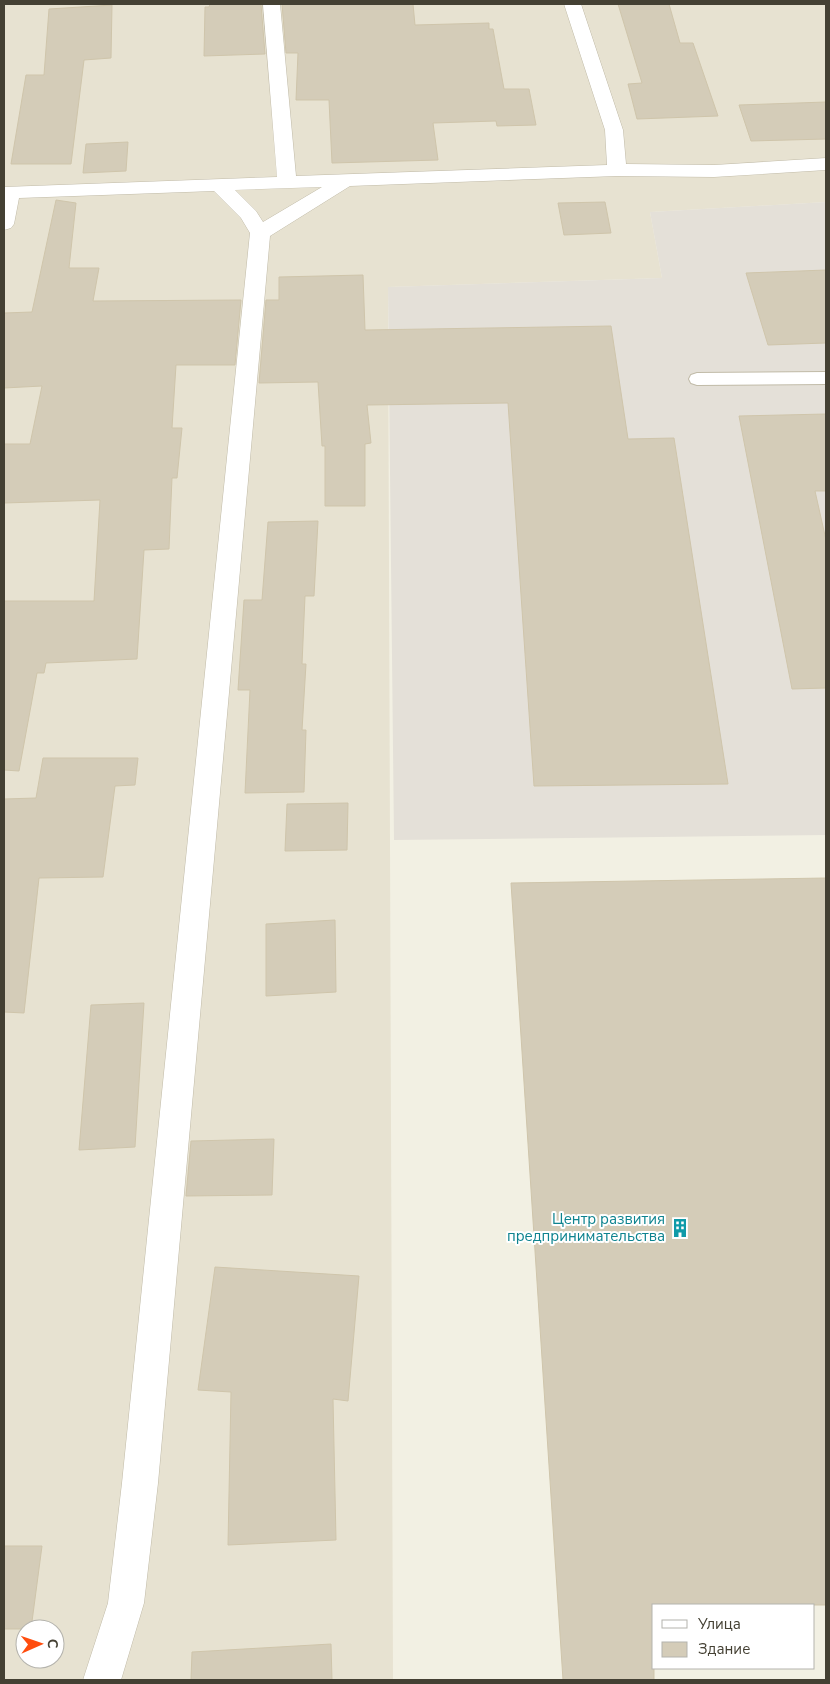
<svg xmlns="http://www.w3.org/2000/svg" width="830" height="1684" font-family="'Nunito Sans',sans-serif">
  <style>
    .residential { fill: #e7e2d1; fill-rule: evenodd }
    .industrial { fill: #e4e0d8 }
    .building { fill: #d4ccb8; stroke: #cfc5ab }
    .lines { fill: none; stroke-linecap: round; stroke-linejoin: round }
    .service-casing { stroke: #c1bba8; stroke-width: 2 }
    .minor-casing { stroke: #c1bba8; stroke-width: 1 }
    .service { fill: #fff; fill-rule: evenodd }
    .minor { fill: #fff; fill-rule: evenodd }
    .labels { text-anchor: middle; stroke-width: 4; stroke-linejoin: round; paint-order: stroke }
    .culture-label { font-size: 15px; fill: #0d838f; stroke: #fff; text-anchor: end }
  </style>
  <rect width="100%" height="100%" fill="#f2f0e3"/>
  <!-- residential -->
  <path class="residential" d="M4 4H826V202L650 212 662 278 388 287 393 1680H4ZM25 1629H55V1659H25Z"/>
  <!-- industrial -->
  <path class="industrial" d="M826 202V835L394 840 388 287 662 278 650 212Z"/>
  <!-- building -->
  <path class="building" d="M210 4H261L265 54 204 56 205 7H209Z
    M282 4H413L415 25 489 23V29H493L504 89H529L536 125 497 126 496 121 433 123 438 160 332 163 329 100H296L298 53H286Z
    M618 4H669L680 43H693L718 116 637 119 628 84 642 83Z
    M112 5 111 58 84 60 71 164H11L26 75H44L49 9Z
    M826 102V139L751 141 739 105Z
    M128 142 126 171 83 173 86 144Z
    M56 200 76 203 69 268H99L93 301 241 300 235 365H176L172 428H182L177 478H172L169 549 144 550 137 659 46 663 44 673H37L19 771 4 770V601H94L100 500 4 503V444H30L42 386 4 388V313L32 312Z
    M605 202 611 233 564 235 558 203Z
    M826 270V343L768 345 746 273Z
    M363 275 365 330 611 326 628 439 674 438 728 784 534 786 508 403 367 405 371 443 365 444V506H325V446H322L318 382 259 383 266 300H279V277Z
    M826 414V491H815L826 540V688L792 689 739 416Z
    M318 521 314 596H305L302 664H306L302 730H306L304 792 245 793 250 690H238L244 600H262L268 522Z
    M43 758H138L135 785 115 786 103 877 39 878 24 1013 4 1012V799L36 798Z
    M348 803 347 850 285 851 287 804Z
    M826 878V1605H654V1680H563L511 883Z
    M335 920 336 992 266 996V924Z
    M144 1003 135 1147 79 1150 91 1005Z
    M274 1139 272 1195 186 1196 191 1141Z
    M215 1267 359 1276 348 1401 333 1399 336 1540 228 1545 231 1392 198 1390Z
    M4 1546H42L31 1629H4Z
    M331 1644 332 1680H191L192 1652Z"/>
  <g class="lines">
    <!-- service casing -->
    <g class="service-casing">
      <path id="service" d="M826 372V384L697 385 691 383 689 379 691 375 697 373Z"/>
    </g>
    <!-- minor casing -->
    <g class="minor-casing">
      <path id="minor" d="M263 4H280L296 176 607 165 605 130 564 4H581L623 130 626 164 714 165 826 158V170L714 177 617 176 350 186 270 236 158 1483 144 1603 121 1680H83L108 1603 122 1483 250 233 241 218 214 191 19 198 14 224 11 228 4 230V187L277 177ZM322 187 263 222 256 211 235 190Z"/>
    </g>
    <!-- service -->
    <use href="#service" class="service"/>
    <!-- minor -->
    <use href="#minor" class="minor"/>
  </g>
  <!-- icons -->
  <defs>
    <g id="building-bare" transform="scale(1.5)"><path d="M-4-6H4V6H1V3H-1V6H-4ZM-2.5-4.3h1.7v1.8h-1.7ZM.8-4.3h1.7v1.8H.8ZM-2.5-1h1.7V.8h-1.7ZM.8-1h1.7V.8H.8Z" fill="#0f9aa8" stroke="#fff" stroke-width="2.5" paint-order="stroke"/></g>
  </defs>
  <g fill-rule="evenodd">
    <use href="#building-bare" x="680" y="1228"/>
  </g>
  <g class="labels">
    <!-- culture labels -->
    <g class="culture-label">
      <text x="665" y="1224">Центр развития<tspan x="665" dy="17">предпринимательства</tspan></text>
    </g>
  </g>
  <!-- border -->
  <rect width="830" height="1684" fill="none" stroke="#444033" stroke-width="10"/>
  <!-- legend -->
  <rect x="652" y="1604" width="162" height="65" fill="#ffffff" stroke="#b4b3ad"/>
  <rect x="662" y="1620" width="25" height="8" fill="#ffffff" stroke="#b4b3ad"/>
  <text x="698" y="1629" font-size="15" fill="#444033">Улица</text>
  <rect x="662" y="1642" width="25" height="15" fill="#d4ccb8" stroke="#b4b3ad"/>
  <text x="698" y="1654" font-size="15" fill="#444033">Здание</text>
  <!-- north arrow -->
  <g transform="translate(40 1644) rotate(88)"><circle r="24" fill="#ffffff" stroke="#b4b3ad"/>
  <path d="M0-4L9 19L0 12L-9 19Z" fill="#ff4d0e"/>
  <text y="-8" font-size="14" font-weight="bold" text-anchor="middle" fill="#444033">С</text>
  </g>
</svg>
